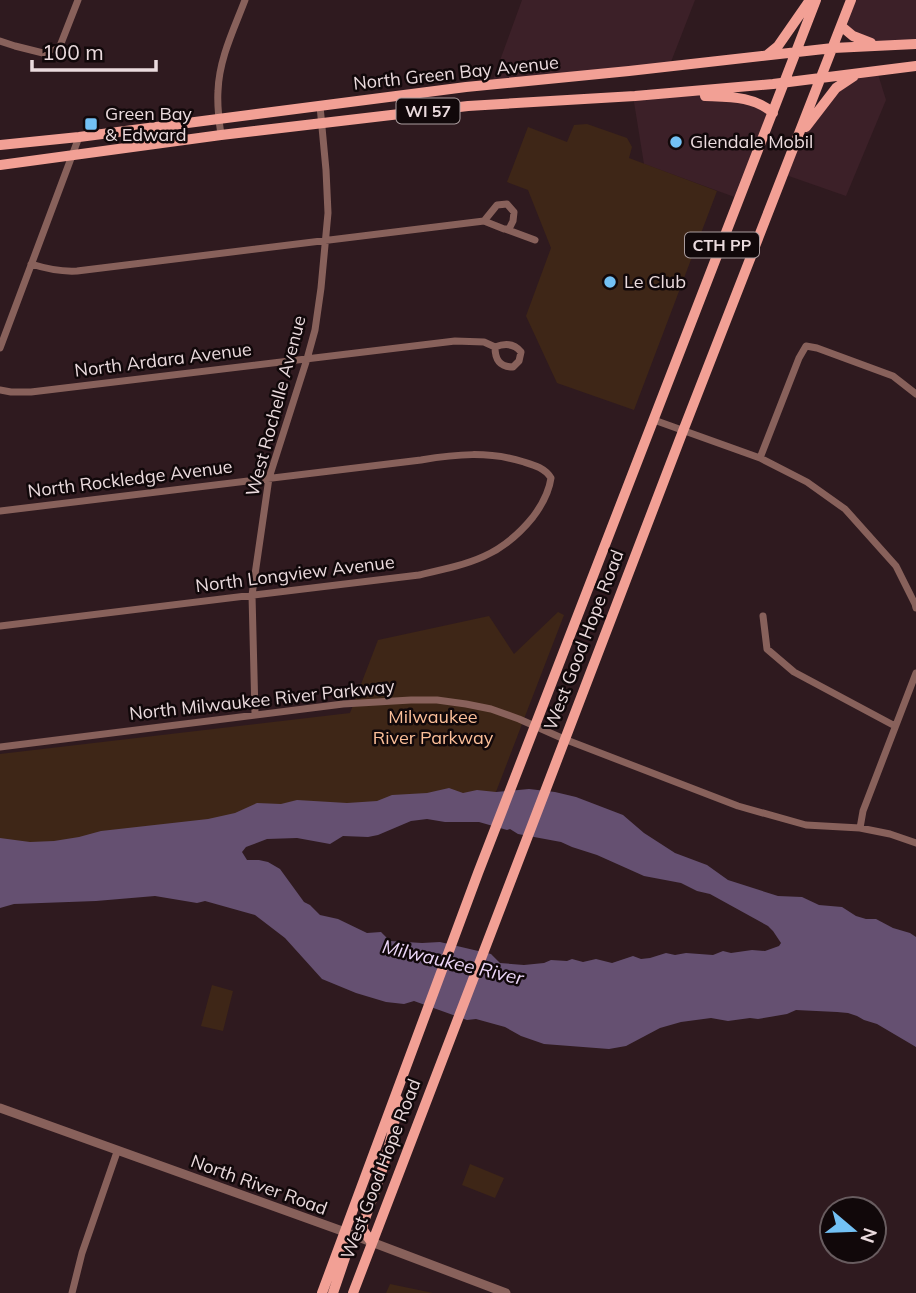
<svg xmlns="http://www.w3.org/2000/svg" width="916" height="1293" font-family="Mulish,sans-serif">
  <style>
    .built { fill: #3c2028 }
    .green { fill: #3e2617 }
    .water { fill: #655071; fill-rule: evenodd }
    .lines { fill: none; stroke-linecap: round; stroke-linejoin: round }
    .minor { stroke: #88615b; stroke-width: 7 }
    .tertiary { stroke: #88615b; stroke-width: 9 }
    .primary { stroke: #f2a095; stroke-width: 10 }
    .poi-dot { fill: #73c1f5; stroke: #11080a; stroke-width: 2.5 }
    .labels { text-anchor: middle; stroke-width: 5; stroke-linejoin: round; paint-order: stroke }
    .shield { fill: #11080a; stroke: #aa9c9e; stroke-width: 2 }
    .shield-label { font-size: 16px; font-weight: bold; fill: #ebdbde }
    .street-label { font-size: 18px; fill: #ebdbde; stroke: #11080a }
    .poi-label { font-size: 18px; fill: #ebdbde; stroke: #11080a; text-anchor: start }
    .park-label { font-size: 18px; fill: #fcbf99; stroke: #11080a }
    .water-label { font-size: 19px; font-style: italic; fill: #eed8fa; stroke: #11080a }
  </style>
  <rect width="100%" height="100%" fill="#2f1a1f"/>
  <!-- built -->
  <path class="built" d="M522 0H695L669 67 491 85Z
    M851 0H916V44L881 46 846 31Z
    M877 71 886 100 846 196 783 174 798 138 836 88Z
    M660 94 730 97 773 113 740 199 644 164 633 96Z"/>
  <!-- green -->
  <path class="green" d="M587 124 627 138 632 147 629 158 717 191 634 410 557 383 526 316 551 248 528 190 507 182 528 127 567 142 574 125Z
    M558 612 564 615 489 810H430L0 879V754L350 713 378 640 489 616 514 654Z
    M212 985 233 991 223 1031 201 1026Z
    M470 1164 504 1178 495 1198 462 1185Z
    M390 1284 433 1293H386Z"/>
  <!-- water -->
  <path class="water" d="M449 788 463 793 477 790 496 792 529 789 555 792 576 797 623 815 644 833 675 853 707 865 728 880 778 896 802 897 819 905 842 907 856 916 866 919H876L893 928 910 933 916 937V1047L877 1024 864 1020 857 1016 848 1013 837 1012 796 1010 787 1014 758 1019 750 1018 728 1021 711 1018 681 1022 660 1028 626 1046 609 1049 544 1044 521 1036 505 1027 476 1019 467 1020 414 1001 404 1004 386 1002 356 993 322 979 285 938 255 915 205 901 197 903 155 896 96 901 14 904 0 908V838L30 842 54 841 79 837 101 831 208 819 235 813 257 803 281 804 297 800 347 803 377 801 392 795 427 793ZM427 819 445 822H479L507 830 510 829 518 834 561 842 572 847 597 855 644 876 681 883 697 891 710 894 768 926 773 931 781 943 779 946 765 951 752 950 731 953 723 951 713 955 686 953 675 955 666 953 650 958 641 959 633 956 612 963 596 959 583 962 572 959 567 961 551 960 544 963 524 965 500 963 491 954 440 942 422 943 390 941 381 932 367 933 338 919 320 915 310 905 304 902 280 869 268 862 259 860H247L242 852 246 847 267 839 297 838 330 844 343 836 368 837 378 835 411 821Z"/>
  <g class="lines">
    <!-- minor -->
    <path class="minor" d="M0 41 15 46 43 53 60 46 78 0
      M221 135C219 121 217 105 218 91 219 59 234 29 245 0
      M505 229 535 240
      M31 264C47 269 61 272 77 271L484 221 504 229H509L513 221 514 212 507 204 497 205 484 221
      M0 348 79 137
      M0 390 11 392H31L455 341 484 342 495 347C505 343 514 343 521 352L519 361 513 367C499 367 495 359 495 347
      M654 420 760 458 807 482 845 509 896 566 915 604 916 608
      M760 458 799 358 806 346 817 348 893 376 916 394
      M0 511 421 460C456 454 489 451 524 462 534 465 545 468 551 478 549 492 542 505 533 517 500 558 468 564 419 575L0 626
      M763 616 767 649 794 672 895 726
      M255 714 252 595 269 478 307 359 315 330 321 288 328 213 326 170 320 106
      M0 747 343 704 411 700H437L466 704 491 709 519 719 564 739 738 806 806 825 860 828 890 834 916 843
      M860 828 863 811 916 673
      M72 1293 82 1253 117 1152"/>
    <!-- tertiary -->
    <path class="tertiary" d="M0 1108 345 1232 506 1293"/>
    <!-- primary -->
    <path class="primary" d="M841 26 853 36 871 43
      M767 55 778 46 810 0
      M705 96C729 97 754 96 773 113
      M806 127 836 88 854 76
      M0 145 79 137 466 87 629 71 833 48 916 44
      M0 165 221 135 468 106 635 96 773 84 916 66
      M372 1243 363 1230V1224C378 1184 393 1142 398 1100
      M322 1293 478 873 816 0
      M333 1293 348 1249 345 1232
      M353 1293 683 431 851 0"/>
  </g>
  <!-- markers -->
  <g class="poi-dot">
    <rect x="84" y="117" width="14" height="14" rx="3.5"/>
    <circle cx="676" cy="142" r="7"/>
    <circle cx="610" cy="282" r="7"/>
  </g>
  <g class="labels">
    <!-- shield labels -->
    <g class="shield">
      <rect x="396.5" y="98.5" width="63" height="25" rx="5"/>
      <rect x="685" y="232.5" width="74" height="25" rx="5"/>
    </g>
    <g class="shield-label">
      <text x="428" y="117">WI 57</text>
      <text x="722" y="251">CTH PP</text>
    </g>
    <!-- street labels -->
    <g class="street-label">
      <text transform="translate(456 73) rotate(-6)" y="6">North Green Bay Avenue</text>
      <text transform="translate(163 360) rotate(-7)" y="6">North Ardara Avenue</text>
      <text transform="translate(276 406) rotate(-75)" y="6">West Rochelle Avenue</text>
      <text transform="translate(130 479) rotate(-7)" y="6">North Rockledge Avenue</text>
      <text transform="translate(295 574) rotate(-7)" y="6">North Longview Avenue</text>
      <text transform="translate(584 640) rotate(-69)" y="6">West Good Hope Road</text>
      <text transform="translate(262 700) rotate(-6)" y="6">North Milwaukee River Parkway</text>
      <text transform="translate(381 1169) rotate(-69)" y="6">West Good Hope Road</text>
      <text transform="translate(259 1185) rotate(20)" y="6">North River Road</text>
    </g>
    <!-- poi labels -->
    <g class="poi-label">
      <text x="105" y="120">Green Bay<tspan x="105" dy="21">&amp; Edward</tspan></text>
      <text x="690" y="148">Glendale Mobil</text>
      <text x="624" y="288">Le Club</text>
    </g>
    <!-- park labels -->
    <g class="park-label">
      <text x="433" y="723">Milwaukee<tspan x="433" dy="21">River Parkway</tspan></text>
    </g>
    <!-- water labels -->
    <g class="water-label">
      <text transform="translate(453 962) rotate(13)" y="7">Milwaukee River</text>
    </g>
  </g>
  <!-- north arrow -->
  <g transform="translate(853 1230) rotate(109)"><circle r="33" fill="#11080a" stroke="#685c5f" stroke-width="2"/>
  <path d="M0-5L12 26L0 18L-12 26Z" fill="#73c1f5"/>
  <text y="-10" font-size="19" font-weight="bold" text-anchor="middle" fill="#ebdbde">N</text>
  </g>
  <!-- scale -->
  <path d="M32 60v10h124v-10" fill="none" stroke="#ebdbde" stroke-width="3.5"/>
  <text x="42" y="60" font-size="21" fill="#ebdbde" stroke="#11080a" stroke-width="5" paint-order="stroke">100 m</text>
</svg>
